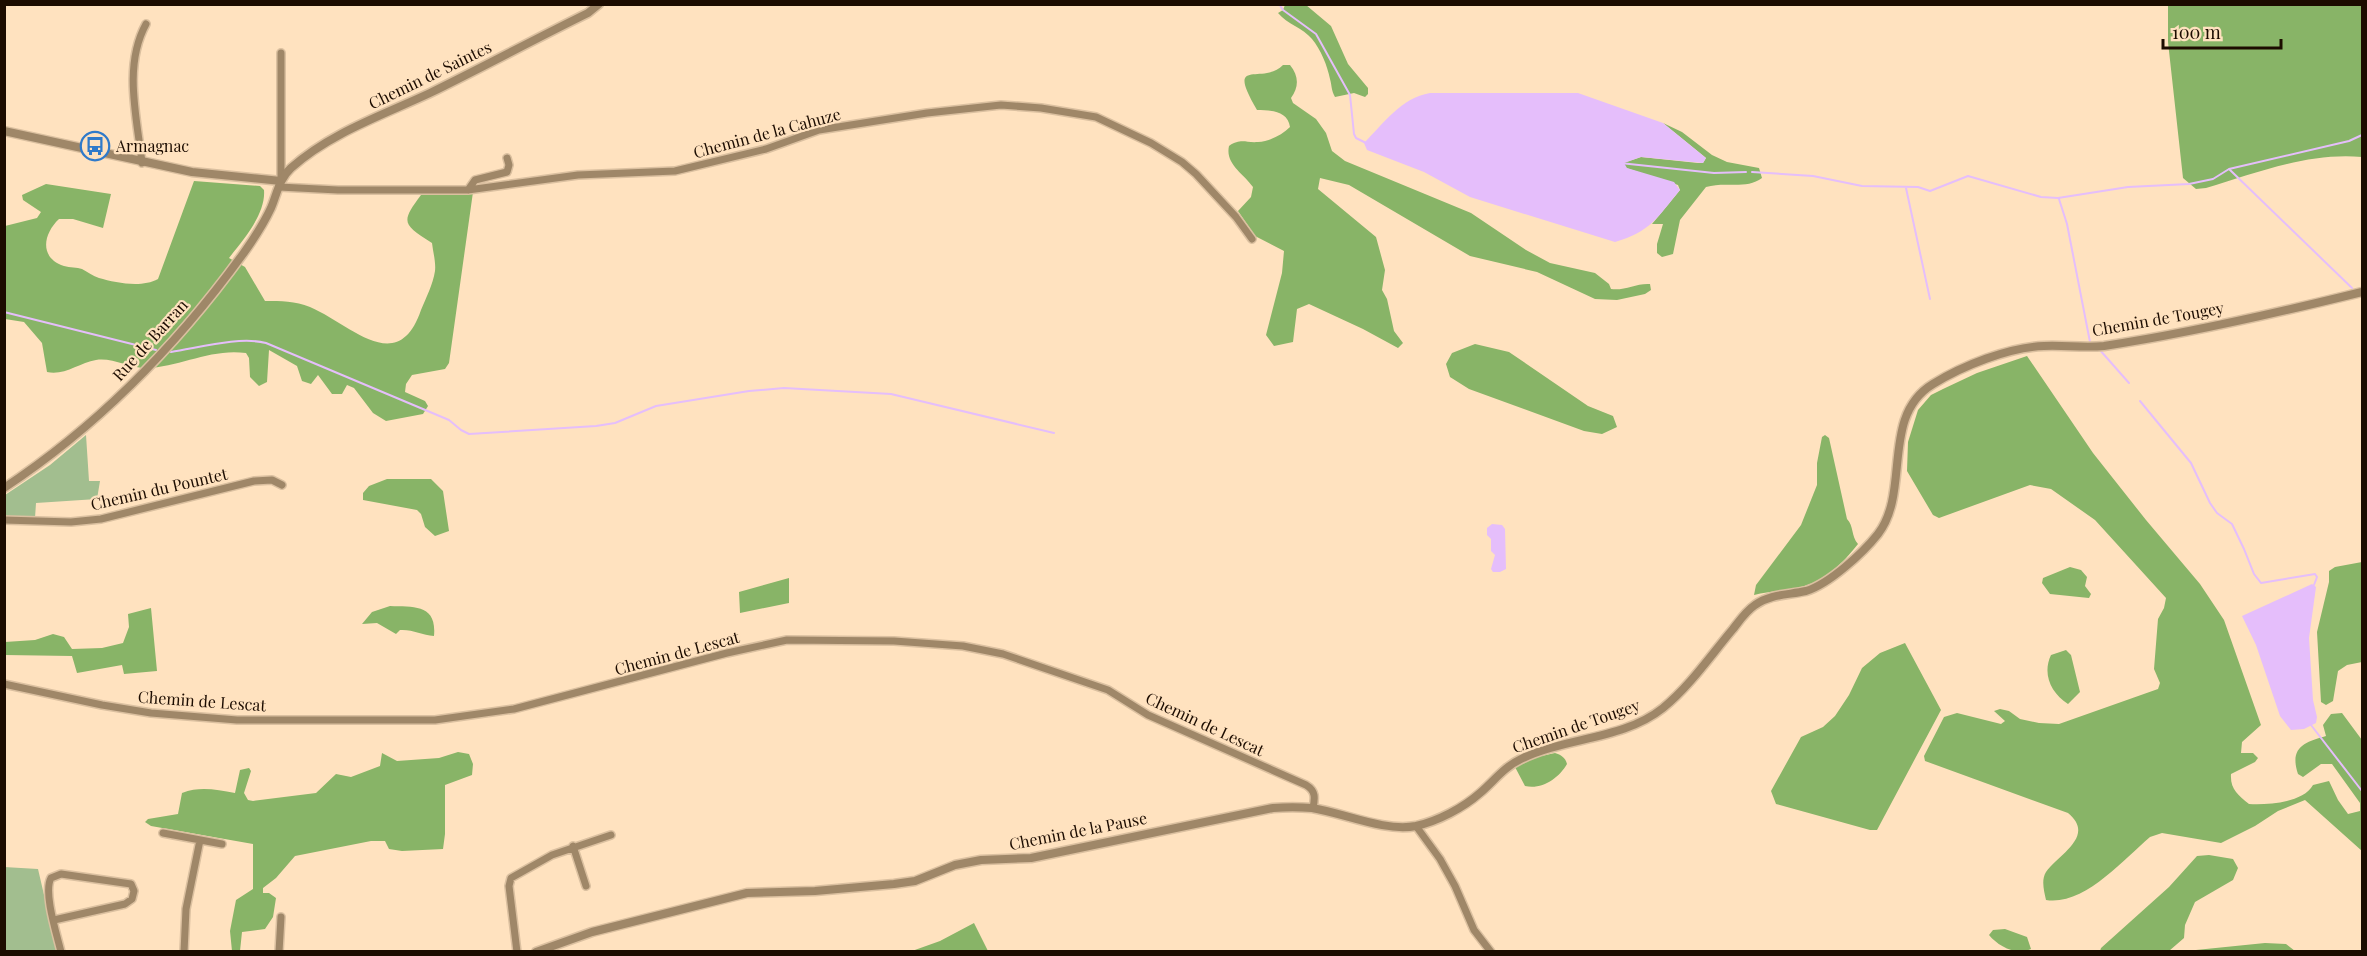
<svg xmlns="http://www.w3.org/2000/svg" width="2367" height="956" font-family="'Playfair Display',serif">
  <style>
    .green { fill: #a2be8f }
    .forest { fill: #88b467 }
    .water { fill: #e5befb }
    .lines { fill: none; stroke-linecap: round; stroke-linejoin: round }
    .stream { stroke: #e5befb; stroke-width: 2 }
    .minor-casing { stroke: #dbc0a0; stroke-width: 10 }
    .tertiary-casing { stroke: #dbc0a0; stroke-width: 11 }
    .minor { stroke: #9f8768; stroke-width: 7 }
    .tertiary { stroke: #9f8768; stroke-width: 8 }
    .labels { text-anchor: middle; stroke-width: 4.5; stroke-linejoin: round; paint-order: stroke }
    .street-label { font-size: 16px; fill: #1c0c00; stroke: #ffe2bf }
    .poi-label { font-size: 16px; fill: #1c0c00; stroke: #ffe2bf; text-anchor: start }
  </style>
  <rect width="100%" height="100%" fill="#ffe2bf"/>
  <!-- green -->
  <path class="green" d="M86 435 89 481H100L97 499 36 503 35 518 5 516V495L50 465Z
    M4 867 38 869 57 951H5Z"/>
  <!-- forest -->
  <path class="forest" d="M1285 5H1306L1331 26 1348 64 1368 88V94L1365 97 1354 93 1335 97C1331 90 1332 86 1330 79 1327 65 1321 50 1312 39 1303 28 1287 24 1278 13L1283 10Z
    M2168 5H2362V157C2309 152 2256 173 2206 188L2196 189 2183 178 2168 42Z
    M1283 65H1290C1299 76 1299 87 1291 98L1293 103 1316 119 1326 133 1332 151 1345 161 1471 213 1526 250 1550 263 1595 273 1609 284 1611 289C1625 291 1636 283 1650 284L1651 290 1645 294 1617 300 1595 299 1537 272 1470 256 1349 185 1320 178 1318 189 1376 237 1385 270 1382 290 1387 299 1394 331 1403 343 1398 348 1363 329 1309 304 1297 309 1293 342 1274 346 1266 335 1282 273 1284 251 1255 236 1238 211 1251 197 1253 187C1243 173 1225 164 1229 146 1241 138 1245 143 1258 142 1270 141 1282 135 1290 127 1288 111 1271 110 1257 110 1225 55 1262 86 1283 65Z
    M1663 123 1682 132 1712 155 1727 162 1759 168 1762 178C1746 190 1725 181 1706 187L1680 220 1673 254 1662 257 1657 253V244L1663 224H1652L1680 190 1678 185 1626 168 1623 163 1641 157 1698 163H1703L1706 158Z
    M194 181 260 186 264 190C266 214 243 240 229 258L245 267 265 301C281 301 295 301 310 307 350 324 398 378 421 310 426 298 433 284 435 271 436 262 433 252 432 243 403 224 400 223 421 195L473 192 449 363 445 369 412 375 406 384 405 392 425 401 428 406 423 414 386 421 373 413 354 388 347 385 342 394H332L318 375 311 384 302 381 297 366 269 350 267 382 259 386 250 377 249 358 246 353C211 348 180 367 146 368 130 368 111 357 96 360 79 363 64 376 47 372L42 343 24 322 5 319V226L37 218 41 212 23 200 22 195 46 184 111 194 103 228 73 219H59C43 234 39 258 64 266 70 268 77 267 82 269 88 272 93 276 99 278 116 283 142 288 158 279Z
    M1475 344 1509 352 1588 406 1613 416 1617 427 1602 434 1584 431 1469 389 1450 377 1446 364 1452 353Z
    M2027 356 2093 453 2146 520 2200 584 2224 620 2261 725 2242 742 2241 753H2253L2258 758 2255 762 2231 774C2230 789 2238 795 2249 804 2267 805 2303 803 2313 785L2329 781 2338 800 2348 814 2360 811V803L2332 764H2321L2303 777 2298 774C2289 747 2305 742 2326 736L2323 725 2331 714 2342 713 2362 740V851L2305 800 2278 811 2255 826 2221 843 2162 833 2150 837C2123 860 2084 906 2046 900 2044 891 2041 880 2046 872 2059 854 2096 836 2068 813L1925 761 1924 756 1944 717 1957 713 2001 724 2005 721 1994 711 2000 709 2009 711 2020 719 2039 723 2059 724 2158 689 2160 683 2154 669 2158 619 2164 608 2166 598 2095 520 2051 489 2030 485 1939 518 1933 515 1907 471 1908 442 1918 410 1931 395 1943 389 1977 373Z
    M1825 435 1829 438 1847 519C1854 526 1851 536 1858 544 1843 563 1825 581 1801 587 1786 591 1769 591 1754 595L1756 585 1801 525 1817 485V463L1822 437Z
    M387 479H431L443 491 449 531 435 536 425 527 421 514 417 510 363 500V493L369 486Z
    M2362 562V662L2347 665 2338 671 2333 701 2326 705 2321 702 2317 632 2329 582V571L2335 567Z
    M2070 567 2081 570 2087 577 2085 586 2091 594 2089 598 2050 594 2042 583 2043 578Z
    M789 578V603L740 613 739 592Z
    M390 606C414 607 437 604 434 636 422 635 412 629 400 630L396 634 377 623 362 624 372 612Z
    M151 608 157 671 124 674 122 665 77 673 72 656 5 655V642L35 640 53 634 64 637 72 649 102 648 123 643 129 627 128 614Z
    M1905 643 1941 710 1877 830H1870L1776 804 1771 791 1801 737 1823 727 1835 716 1849 695 1862 668 1880 653Z
    M2066 650 2071 655 2080 692 2068 704C2051 693 2042 674 2051 655Z
    M458 752 469 754 473 764 472 775 445 785V834L443 849 402 851 389 849 385 841H371L295 856 276 878 263 888V893H269L276 898 273 917 265 929 242 932 240 951H232L230 931 236 900 253 889V844L151 826 145 822 148 819 178 814 182 793C201 786 216 790 235 793L240 770 249 768 251 771 244 793 248 800 253 801 316 793 336 774 351 777 380 766 382 753 397 761 439 758Z
    M1555 753C1561 755 1565 757 1567 764 1559 778 1542 790 1525 786L1515 767 1537 757Z
    M2209 855 2233 859 2238 868 2233 880 2195 902 2185 925 2184 938 2169 951H2100L2101 948 2169 887 2197 856Z
    M974 923 988 951H912L940 941Z
    M2005 929 2027 937 2031 949C2016 956 1998 946 1989 935L1993 930Z
    M2265 943 2286 944 2295 951H2186Z"/>
  <!-- water -->
  <path class="water" d="M1430 93H1578L1663 123 1706 158 1703 163 1641 157 1624 163 1627 168 1674 182 1680 190C1658 217 1650 232 1615 242L1470 197 1424 172 1367 150 1364 143C1384 123 1401 98 1430 93Z
    M1492 524 1502 525 1505 529 1506 569 1500 572H1493L1491 569 1495 555 1491 551V539L1487 535V528Z
    M2312 584 2316 587 2309 638 2313 700 2317 717 2316 723 2304 729 2291 730 2280 716 2256 645 2242 616Z"/>
  <g class="lines">
    <!-- stream -->
    <path class="stream" d="M1279 4 1283 10 1316 34 1350 95 1354 134 1356 138 1366 143
      M1620 163 1714 173 1746 172
      M2229 169 2352 288
      M1752 172 1813 176 1862 186 1918 187 1930 191 1968 176 2041 197 2058 198 2128 187 2189 184 2213 179 2229 169 2349 141 2362 135
      M1906 188 1930 299
      M2059 199 2067 224 2090 342
      M4 312 156 350
      M2099 349 2129 383
      M171 352C198 348 239 336 266 343L449 420 461 430 469 434 596 426 615 423 656 406 749 391 784 388 891 394 1054 433
      M2140 401 2191 463 2210 503 2217 513 2232 524 2244 549 2254 574 2261 583 2315 574 2317 577 2314 585
      M2311 725 2362 791"/>
    <!-- minor casing -->
    <g class="minor-casing">
      <path id="minor" d="M142 163C137 118 123 66 146 24
        M281 180V53
        M279 187 338 190H468L578 175 675 171 766 149 819 130 927 113 1001 105 1041 108 1096 117 1151 143 1182 162 1196 174 1236 217 1252 239
        M468 190 475 180 507 172 509 165 507 158
        M4 520 71 522 101 519 254 481 272 480 282 485
        M4 684 102 705 151 713 237 720H435L514 709 727 653 787 640 894 641 963 646 1003 654 1108 690 1148 715 1306 785C1316 791 1315 798 1313 808
        M1416 826 1440 859 1455 886 1474 930 1491 952
        M163 833 222 844
        M573 846 586 886
        M54 920 125 904 132 899 134 891 131 884 61 874 51 878C43 892 57 935 61 952
        M184 952 186 909 200 840
        M279 952 281 917
        M517 952 509 886 511 878 552 855 611 835"/>
    </g>
    <!-- tertiary casing -->
    <g class="tertiary-casing">
      <path id="tertiary" d="M4 131 192 172 281 181
        M4 488C98 426 177 345 243 254 253 240 263 225 271 208 277 194 279 179 291 168 330 133 383 115 430 93 483 67 535 39 588 13L599 4
        M536 952 592 932 747 893 815 891 894 884 915 881 955 865 981 860 1031 858 1273 808C1286 807 1299 807 1312 808 1344 813 1384 832 1416 826 1438 821 1463 808 1480 793 1494 781 1504 767 1521 759 1566 737 1623 740 1663 708 1690 686 1711 655 1733 629 1740 620 1746 611 1755 605 1770 594 1788 595 1806 591 1829 584 1863 553 1878 534 1911 491 1880 416 1933 384 1962 366 2009 347 2044 346 2064 345 2084 348 2104 346 2191 333 2277 313 2362 292"/>
    </g>
    <!-- minor -->
    <use href="#minor" class="minor"/>
    <!-- tertiary -->
    <use href="#tertiary" class="tertiary"/>
  </g>
  <!-- icons -->
  <defs>
    <g id="bus-ring" transform="scale(1.5)"><circle r="9.5" fill="#ffe2bf" stroke="#2f7aca" stroke-width="1.5"/><path d="M-5-6H5V4H4V6H2V4H-2V6H-4V4H-5ZM-3.5-4V0h7V-4ZM-3.5 1.2v1.5H-2V1.2ZM2 1.2v1.5H3.5V1.2Z" fill="#2f7aca"/></g>
  </defs>
  <g fill-rule="evenodd">
    <use href="#bus-ring" x="95" y="146"/>
  </g>
  <g class="labels">
    <!-- street labels -->
    <g class="street-label">
      <text transform="translate(430 75) rotate(-26)" y="6">Chemin de Saintes</text>
      <text transform="translate(767 133) rotate(-15)" y="6">Chemin de la Cahuze</text>
      <text transform="translate(2158 319) rotate(-10)" y="6">Chemin de Tougey</text>
      <text transform="translate(150 340) rotate(-48)" y="6">Rue de Barran</text>
      <text transform="translate(159 489) rotate(-13)" y="6">Chemin du Pountet</text>
      <text transform="translate(677 653) rotate(-15)" y="6">Chemin de Lescat</text>
      <text transform="translate(202 701) rotate(4)" y="6">Chemin de Lescat</text>
      <text transform="translate(1205 724) rotate(25)" y="6">Chemin de Lescat</text>
      <text transform="translate(1576 726) rotate(-19)" y="6">Chemin de Tougey</text>
      <text transform="translate(1078 831) rotate(-11)" y="6">Chemin de la Pause</text>
    </g>
    <!-- poi labels -->
    <g class="poi-label">
      <text x="116" y="152">Armagnac</text>
    </g>
  </g>
  <!-- border -->
  <rect width="2367" height="956" fill="none" stroke="#1c0c00" stroke-width="12"/>
  <!-- scale -->
  <path d="M2163 39v9h118v-9" fill="none" stroke="#1c0c00" stroke-width="3"/>
  <text x="2172" y="39" font-size="18" fill="#1c0c00" stroke="#ffe2bf" stroke-width="4.5" paint-order="stroke">100 m</text>
</svg>
